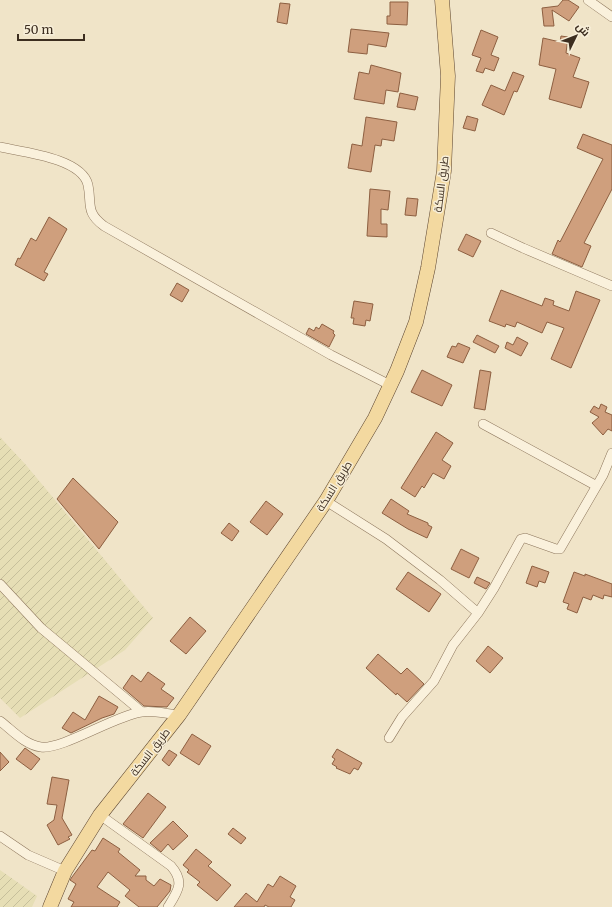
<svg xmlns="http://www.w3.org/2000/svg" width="612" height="907" font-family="Merriweather,Cairo,serif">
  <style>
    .farmland { fill: url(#farmland-furrows) }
    .building { fill: #cf9f7d; stroke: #8d5f41 }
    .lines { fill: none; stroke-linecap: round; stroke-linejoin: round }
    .minor-casing { stroke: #8d765c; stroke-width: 10 }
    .primary-casing { stroke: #5b4430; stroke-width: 15 }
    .minor { stroke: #faf1dc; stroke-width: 9 }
    .primary { stroke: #f3d9a0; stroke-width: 14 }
    .labels { text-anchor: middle; stroke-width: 3; stroke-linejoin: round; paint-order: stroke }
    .street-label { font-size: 11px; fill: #3d2e20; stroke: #f7eed8 }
  </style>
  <defs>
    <pattern id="farmland-furrows" width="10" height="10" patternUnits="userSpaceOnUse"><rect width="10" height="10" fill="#e6deb5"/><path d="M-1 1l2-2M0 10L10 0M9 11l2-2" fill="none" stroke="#c6bf9b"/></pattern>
  </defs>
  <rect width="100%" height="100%" fill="#f0e4c8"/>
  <!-- farmland -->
  <path class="farmland" d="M0 437 26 465 153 618 125 650 20 718 0 698Z
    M0 870 37 896 32 907H0Z"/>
  <!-- building -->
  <path class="building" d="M563 0H568L579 7 569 21 552 10 554 26H544L542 8 558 6Z
    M390 2H408L407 25 387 24V16H390Z
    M280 3 290 4 287 24 277 22Z
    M351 29 389 33 386 47 368 44 367 54 348 52Z
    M481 30 498 37 491 55 499 58 494 71 485 68 483 73 476 71 481 58 472 55Z
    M561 36 568 37 566 53 580 58 573 77 589 82 581 108 549 99 556 69 539 65 543 38 560 42Z
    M371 65 401 73 398 92 386 90 384 104 354 99 359 72 369 74Z
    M513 72 524 76 517 92 514 91 504 115 482 105 491 85 505 91Z
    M400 93 418 97 415 110 397 107Z
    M467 116 478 119 475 131 463 128Z
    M366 117 397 122 394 141 382 139 381 146 375 145 371 172 348 168 352 144 362 146Z
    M583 134 612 145V189L584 243 591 246 582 267 552 254 558 240 560 242 603 159 577 148Z
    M370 189 390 191 388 210 381 209V224H387V237L367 236Z
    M407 198 418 199 416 216 405 215Z
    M49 217 67 229 44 272 48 274 44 281 15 265 18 258 20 259 31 238 36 241Z
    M466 234 481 241 473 257 458 250Z
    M177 283 189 290 182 302 170 295Z
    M501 290 542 306 545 298 554 301 553 305 569 311 576 291 600 300 571 368 551 359 564 328 547 322 542 333 517 322 515 327 506 324 505 327 489 321Z
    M354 301 373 304 370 321 366 320 365 326 353 324 354 318H351Z
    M322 324 334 331 333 333 335 335 329 347 306 334 309 328 314 331 316 327 319 329Z
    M477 335 499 346 495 353 473 342Z
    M517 337 528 343 521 356 505 348 507 342 513 345Z
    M458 343 470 348 463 363 447 357 452 346 456 347Z
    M422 370 452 385 442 406 411 392Z
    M480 370 491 372 485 410 474 408Z
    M601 404 607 407 605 412 612 415V431L608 429 603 435 592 423 599 417 590 412 594 406 599 409Z
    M436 432 453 443 442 460 451 466 444 479 433 473 424 488 422 486 415 497 401 488Z
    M73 478 118 522 99 549 57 499Z
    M391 499 409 511 407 514 428 523V525L432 527 427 538 408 529 382 513Z
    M266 501 283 514 267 535 250 522Z
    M229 523 239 531 232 541 221 533Z
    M461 549 479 558 469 578 451 569Z
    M532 566 549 572 545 583 539 581 537 587 526 583Z
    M408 572 441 594 429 612 396 589Z
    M574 572 585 576V574L612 584V597L604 595 603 599 593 595 591 600 583 597 577 613 567 609 569 604 563 602Z
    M477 577 490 583 486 589 474 583Z
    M190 617 206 631 186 654 170 641Z
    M488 646 503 658 490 673 476 661Z
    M378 654 401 674 407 668 424 684 407 702 397 693 396 695 366 668Z
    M148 672 165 684 161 689 174 698 167 707 144 706 123 688 132 675 141 682Z
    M99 696 118 707 114 714 102 718 71 733 62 728 73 712 85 720Z
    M192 734 211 746 199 765 180 753Z
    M25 748 40 759 31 770 16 759Z
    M337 749 362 763 358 770 354 768 350 774 336 768 337 767 332 764 335 759 332 757Z
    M169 750 177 755 169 766 162 760Z
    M0 752 9 762 0 771Z
    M52 777 69 780 62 818 72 835 68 837 70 839 58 845 47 825 54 820 57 805 47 804Z
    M148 793 166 807 143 838 123 824Z
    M173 821 188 836 173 850 168 844 161 852 150 843Z
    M233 828 246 838 241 844 228 834Z
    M103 838 120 849 118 852 140 870 135 876H146V880L154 886 160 879 171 885 170 891 157 907H139L125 896 130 890 108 872 97 887 120 902 117 907H71L74 902 68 899 76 884 70 880 72 877 92 850 95 851Z
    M196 849 212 862 208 866 231 885 217 901 197 885 200 882 187 872 189 870 183 865Z
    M280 876 296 886 290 897 295 900 291 907H269L265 905 264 907H234L246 893 257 902 268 884 273 887Z"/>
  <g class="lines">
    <!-- minor casing -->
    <g class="minor-casing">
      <path id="minor" d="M588 0 612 17
        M0 147C22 152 82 158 88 185 92 204 85 212 104 226L331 355 390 385
        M491 233 523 248 612 286
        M483 424 595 485
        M326 501 386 539 440 580 478 613 453 645 434 681 402 717 389 738
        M0 584 41 628 142 712
        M478 613 494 588 521 539 525 538 556 549H560L603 475 612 453
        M0 721C12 730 25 745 41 747 62 750 116 715 142 712 153 710 167 714 179 715
        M100 815 171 866C185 882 178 891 168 907
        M0 836 28 855 65 871"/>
    </g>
    <!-- primary casing -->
    <g class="primary-casing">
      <path id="primary" d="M50 907 65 871 100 815 179 715 326 501 375 418 397 371 416 322 428 268 444 171 448 76 442 0"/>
    </g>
    <!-- minor -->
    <use href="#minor" class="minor"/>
    <!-- primary -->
    <use href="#primary" class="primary"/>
  </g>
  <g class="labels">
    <!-- street labels -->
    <g class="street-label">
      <text transform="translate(441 184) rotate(-83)" y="4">طريق السكة</text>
      <text transform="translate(334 486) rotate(-58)" y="4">طريق السكة</text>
      <text transform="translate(150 752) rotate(-52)" y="4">طريق السكة</text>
    </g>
  </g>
  <!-- north arrow -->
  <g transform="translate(576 36) rotate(47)" stroke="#f7eed8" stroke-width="3" paint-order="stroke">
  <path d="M0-3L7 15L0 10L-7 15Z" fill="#3d2e20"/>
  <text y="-6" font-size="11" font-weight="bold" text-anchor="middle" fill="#3d2e20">ش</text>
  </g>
  <!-- scale -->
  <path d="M18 34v6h66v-6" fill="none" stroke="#3d2e20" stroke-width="2"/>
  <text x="24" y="34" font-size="12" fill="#3d2e20" stroke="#f7eed8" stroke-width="3" paint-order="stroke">50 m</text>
</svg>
